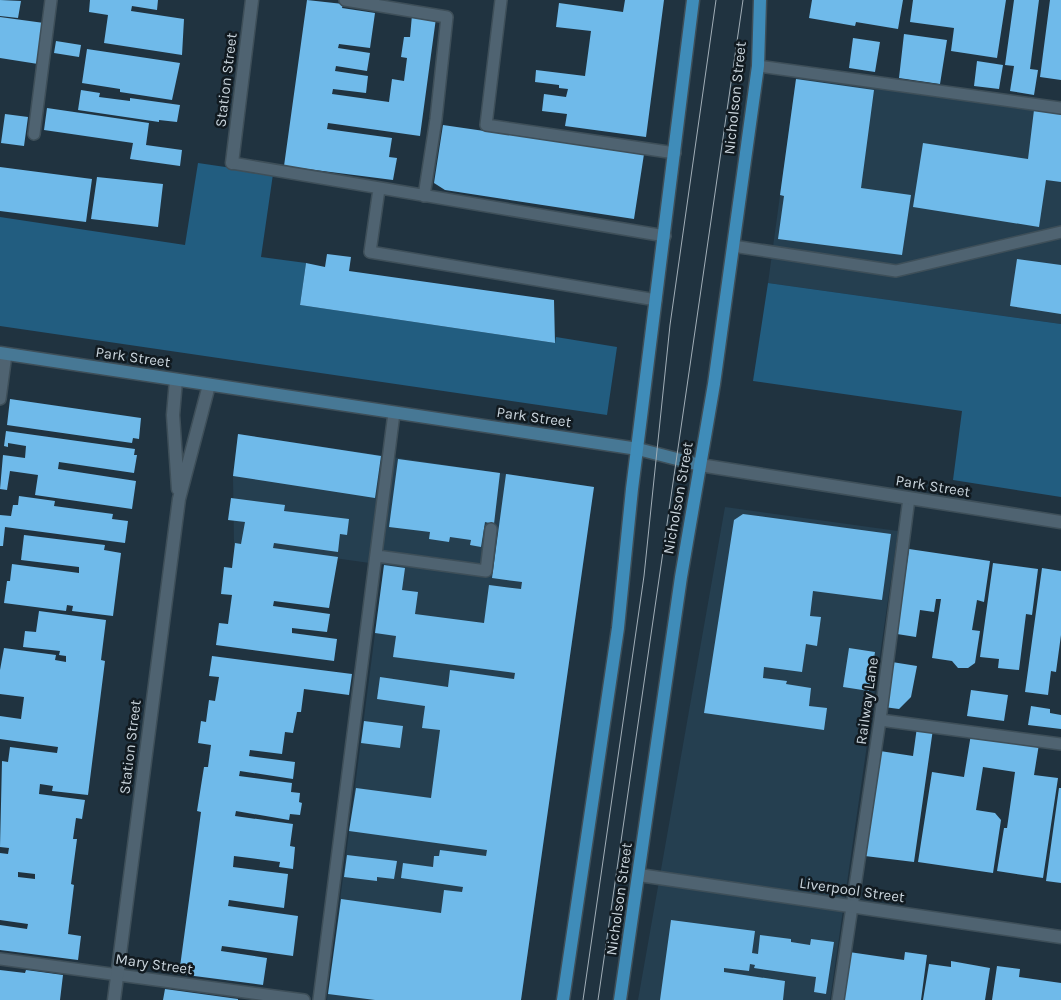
<svg xmlns="http://www.w3.org/2000/svg" width="1061" height="1000" font-family="Karla,sans-serif">
  <style>
    .built { fill: #253f50 }
    .green { fill: #225d80 }
    .building { fill: #6fbaea; fill-rule: evenodd }
    .lines { fill: none; stroke-linecap: round; stroke-linejoin: round }
    .lane-casing { stroke: #3e4f59; stroke-width: 14 }
    .street-casing { stroke: #3e4f59; stroke-width: 15 }
    .secondary-casing { stroke: #3e4f59; stroke-width: 15 }
    .primary-casing { stroke: #3e4f59; stroke-width: 15 }
    .lane { stroke: #4f6371; stroke-width: 11 }
    .street { stroke: #4f6371; stroke-width: 12 }
    .secondary { stroke: #477895; stroke-width: 12 }
    .primary { stroke: #3f8cb9; stroke-width: 12 }
    .tram { stroke: #a1aeb7; stroke-width: 1 }
    .labels { text-anchor: middle; stroke-width: 5; stroke-linejoin: round; paint-order: stroke }
    .street-label { font-size: 15px; fill: #c9d4dc; stroke: #111a20 }
  </style>
  <rect width="100%" height="100%" fill="#203340"/>
  <!-- built -->
  <path class="built" d="M797 72 1061 108V324L768 283Z
    M238 434 594 487 521 1000H327L384 565 234 544 233 476Z
    M725 507 898 531 830 1000H638Z"/>
  <!-- green -->
  <path class="green" d="M198 163 273 174 261 257 306 263 300 305 555 343 556 337 617 347 607 415 0 326V217L185 245Z
    M768 283 1061 324V497L953 480 962 411 753 381Z"/>
  <!-- building -->
  <path class="building" d="M0 0 21 1 18 18 0 16Z
    M90 0H158L157 10 132 6 131 11 184 19 182 55 104 43 108 15 89 12Z
    M307 0 343 4 342 8 375 13 370 48 339 44 338 48 370 53 367 71 336 66 335 71 368 76 366 93 333 89 332 94 389 102 392 79 404 81 407 58 401 57 404 37H410L412 15 436 18 420 136 328 123 327 129 392 138 389 157 397 158 393 180 284 166Z
    M625 0H664L646 137 565 126 567 114 542 111 544 94 566 97 568 89 559 88V85L535 82 536 70 585 76 591 31 556 27 559 3 623 12Z
    M812 0H903L898 29 856 22 855 26 809 18Z
    M913 0H1006L997 58 951 51 954 28 910 22Z
    M1014 0H1039L1030 69 1038 70 1034 95 1010 91 1014 66 1005 65Z
    M1050 0H1061V80L1040 77Z
    M0 17 44 23 38 64 0 58Z
    M904 34 947 40 940 84 899 78Z
    M853 38 880 42 875 72 849 68Z
    M56 41 81 45 79 57 54 53Z
    M87 49 180 63 172 100 120 92V89L82 83Z
    M977 61 1003 65 999 89 974 86Z
    M796 79 874 90 861 188 911 195 902 255 778 239 784 196 780 195Z
    M81 90 100 93 99 97 130 101V98L180 105 177 122 159 120V122L78 110Z
    M47 108 149 123 146 145 182 150 180 166 130 159 133 143 44 130Z
    M1034 110 1061 113V182L1046 180 1039 227 913 207 923 143 1028 159Z
    M5 114 28 117 24 146 1 143Z
    M443 125 644 154 634 219 445 190 434 183Z
    M0 167 92 179 86 222 0 211Z
    M97 177 163 184 158 227 91 219Z
    M327 254 351 257 349 271 554 300 555 343 300 305 306 263 325 267Z
    M1017 259 1061 265V314L1010 306Z
    M10 399 141 418 139 439 133 438 132 443 7 425Z
    M6 431 135 449 134 455H137L134 473 59 462 58 469 136 481 132 509 35 495 38 475 10 471 7 490 0 489 3 455 25 458 26 446 8 443V447L4 446Z
    M238 434 381 456 375 498 233 476Z
    M398 459 500 473 494 524 485 522 481 547 470 545 471 540 450 537 449 542 429 539 430 532 389 527Z
    M506 474 594 487 521 1000H375L328 994 341 899 441 913 444 890 462 892 463 887 401 878 403 863 433 867 434 856H439L440 850 486 856 487 850 349 831 356 788 431 798 440 730 422 728 425 706 377 699 380 677 448 687 450 670 514 679 515 673 393 657 396 636 375 633 384 565 405 568 402 590 418 592 415 614 484 623 489 585 521 589 522 582 492 578Z
    M19 496 55 501 54 506 113 514 112 519 128 521 125 543 5 527 3 546H0V515L11 516 13 505H18Z
    M231 498 285 505 284 511 349 519 347 535 340 534 338 552 274 543 273 548 338 557 329 608 274 601 273 606 330 614 327 632 292 628V633L337 639 334 661 216 645 219 623 228 624 232 595 221 594 224 567 232 568 235 543 241 544 245 522 228 520Z
    M743 514 891 534 882 600 813 591 810 616 821 617 817 646 806 644 802 672 764 667 763 678 787 681 786 684 811 688 809 706 827 708 824 730 704 713 734 520Z
    M24 535 105 545 104 550 121 553 113 616 72 611 73 606 67 605 66 611 4 603 7 581H10L12 564 79 573V567L21 560Z
    M909 549 990 561 984 602 977 600 972 630 980 631 975 663 968 668H958L952 661 932 658 941 599H936L934 612 920 610 916 637 897 634Z
    M993 563 1038 569 1032 615 1026 614 1019 670 998 668 999 659 980 657Z
    M1042 568 1061 571V635L1056 672 1051 671 1048 695 1025 692Z
    M39 611 106 620 101 660 105 661 88 795 52 791 53 786 40 784 39 794 85 800 82 819 76 818 73 839H77L71 884 74 885 68 934 81 936 78 960 0 950V925L27 929 28 924 0 920V853L8 854 9 848 0 847 2 761 8 762 10 747 57 753 58 747 0 739V716L21 719 24 697 0 694V670L4 648 56 655 55 660 66 662V656L59 655 60 651 23 647 25 631 36 632ZM18 872 35 874V879L18 877Z
    M849 648 875 652 869 691 843 687Z
    M212 656 352 674 349 695 304 689 301 712H297L293 733 285 732 282 754 250 750 249 756 295 762 293 779 240 771 239 776 292 783 291 792 300 793 299 802 302 803 300 815 290 814 289 820 236 811 235 816 293 824 290 846 295 847 293 869 279 867 280 862 234 856 233 867 288 874 284 908 229 900 228 906 298 916 293 956 222 946 221 951 267 958 263 985 179 974 201 812 197 811 204 767H208L211 745 198 743 201 721 206 722 209 700 215 701 219 677 209 676Z
    M892 662 917 666 911 697 899 709 884 707Z
    M971 690 1008 695 1004 721 967 716Z
    M1031 706 1050 709V713L1061 715V729L1028 725Z
    M364 721 403 726 400 748 361 743Z
    M917 727 933 729 914 862 865 856 880 751 913 756Z
    M971 734 1039 744 1034 775 1058 778 1043 878 997 871 1004 828H1007L1015 772 983 767 976 810 995 813 1001 820 993 873 918 862 932 772 964 777Z
    M1059 788H1061V883L1046 881Z
    M347 855 397 861 394 879 377 877V881L344 877Z
    M671 920 755 931 752 953 758 954 760 935 791 939V942L810 945 811 939 834 942 826 994 814 992 816 977 754 968 755 965 750 964 749 971 724 968V972L785 981 783 1000H660Z
    M849 952 904 960 905 952 927 955 921 1000H842Z
    M951 961 990 968 985 1000H923L929 964 951 967Z
    M997 966 1020 969 1019 977 1061 983V1000H992Z
    M0 970 25 973 26 970 63 975 60 1000H0Z
    M165 989 238 999V1000H163Z"/>
  <g class="lines">
    <!-- lane casing -->
    <g class="lane-casing">
      <path id="lane" d="M345 0 447 17 436 119 424 196
        M501 0 486 125 675 153
        M758 66 1061 108
        M34 134 51 0
        M232 163 665 236
        M379 189 370 252 656 300
        M733 246 896 271 1061 232
        M0 399 6 354
        M377 556 486 571 491 529
        M880 720 1061 744
        M0 959 304 1000
        M319 1000 394 413
        M838 1000 880 720 909 498"/>
    </g>
    <!-- street casing -->
    <g class="street-casing">
      <path id="street" d="M232 163 252 0
        M176 380 173 415 178 489
        M700 465 1061 522
        M639 875 1061 937
        M114 1000 179 499 209 385"/>
    </g>
    <!-- secondary casing -->
    <g class="secondary-casing">
      <path id="secondary" d="M0 353 638 449 700 465"/>
    </g>
    <!-- primary casing -->
    <g class="primary-casing">
      <path id="primary" d="M563 1000 618 628 632 489 693 0
        M620 1000 681 577 714 384 758 66 760 0"/>
    </g>
    <!-- lane -->
    <use href="#lane" class="lane"/>
    <!-- street -->
    <use href="#street" class="street"/>
    <!-- secondary -->
    <use href="#secondary" class="secondary"/>
    <!-- primary -->
    <use href="#primary" class="primary"/>
    <!-- tram -->
    <path class="tram" d="M583 1000 644 576 670 325 716 0
      M598 1000 743 0"/>
  </g>
  <g class="labels">
    <!-- street labels -->
    <g class="street-label">
      <text transform="translate(226 80) rotate(-83)" y="5">Station Street</text>
      <text transform="translate(735 98) rotate(-84)" y="5">Nicholson Street</text>
      <text transform="translate(133 357) rotate(8)" y="5">Park Street</text>
      <text transform="translate(534 417) rotate(8)" y="5">Park Street</text>
      <text transform="translate(933 486) rotate(9)" y="5">Park Street</text>
      <text transform="translate(678 498) rotate(-80)" y="5">Nicholson Street</text>
      <text transform="translate(867 701) rotate(-82)" y="5">Railway Lane</text>
      <text transform="translate(130 747) rotate(-83)" y="5">Station Street</text>
      <text transform="translate(852 890) rotate(8)" y="5">Liverpool Street</text>
      <text transform="translate(619 899) rotate(-82)" y="5">Nicholson Street</text>
      <text transform="translate(154 964) rotate(8)" y="5">Mary Street</text>
    </g>
  </g>
</svg>
